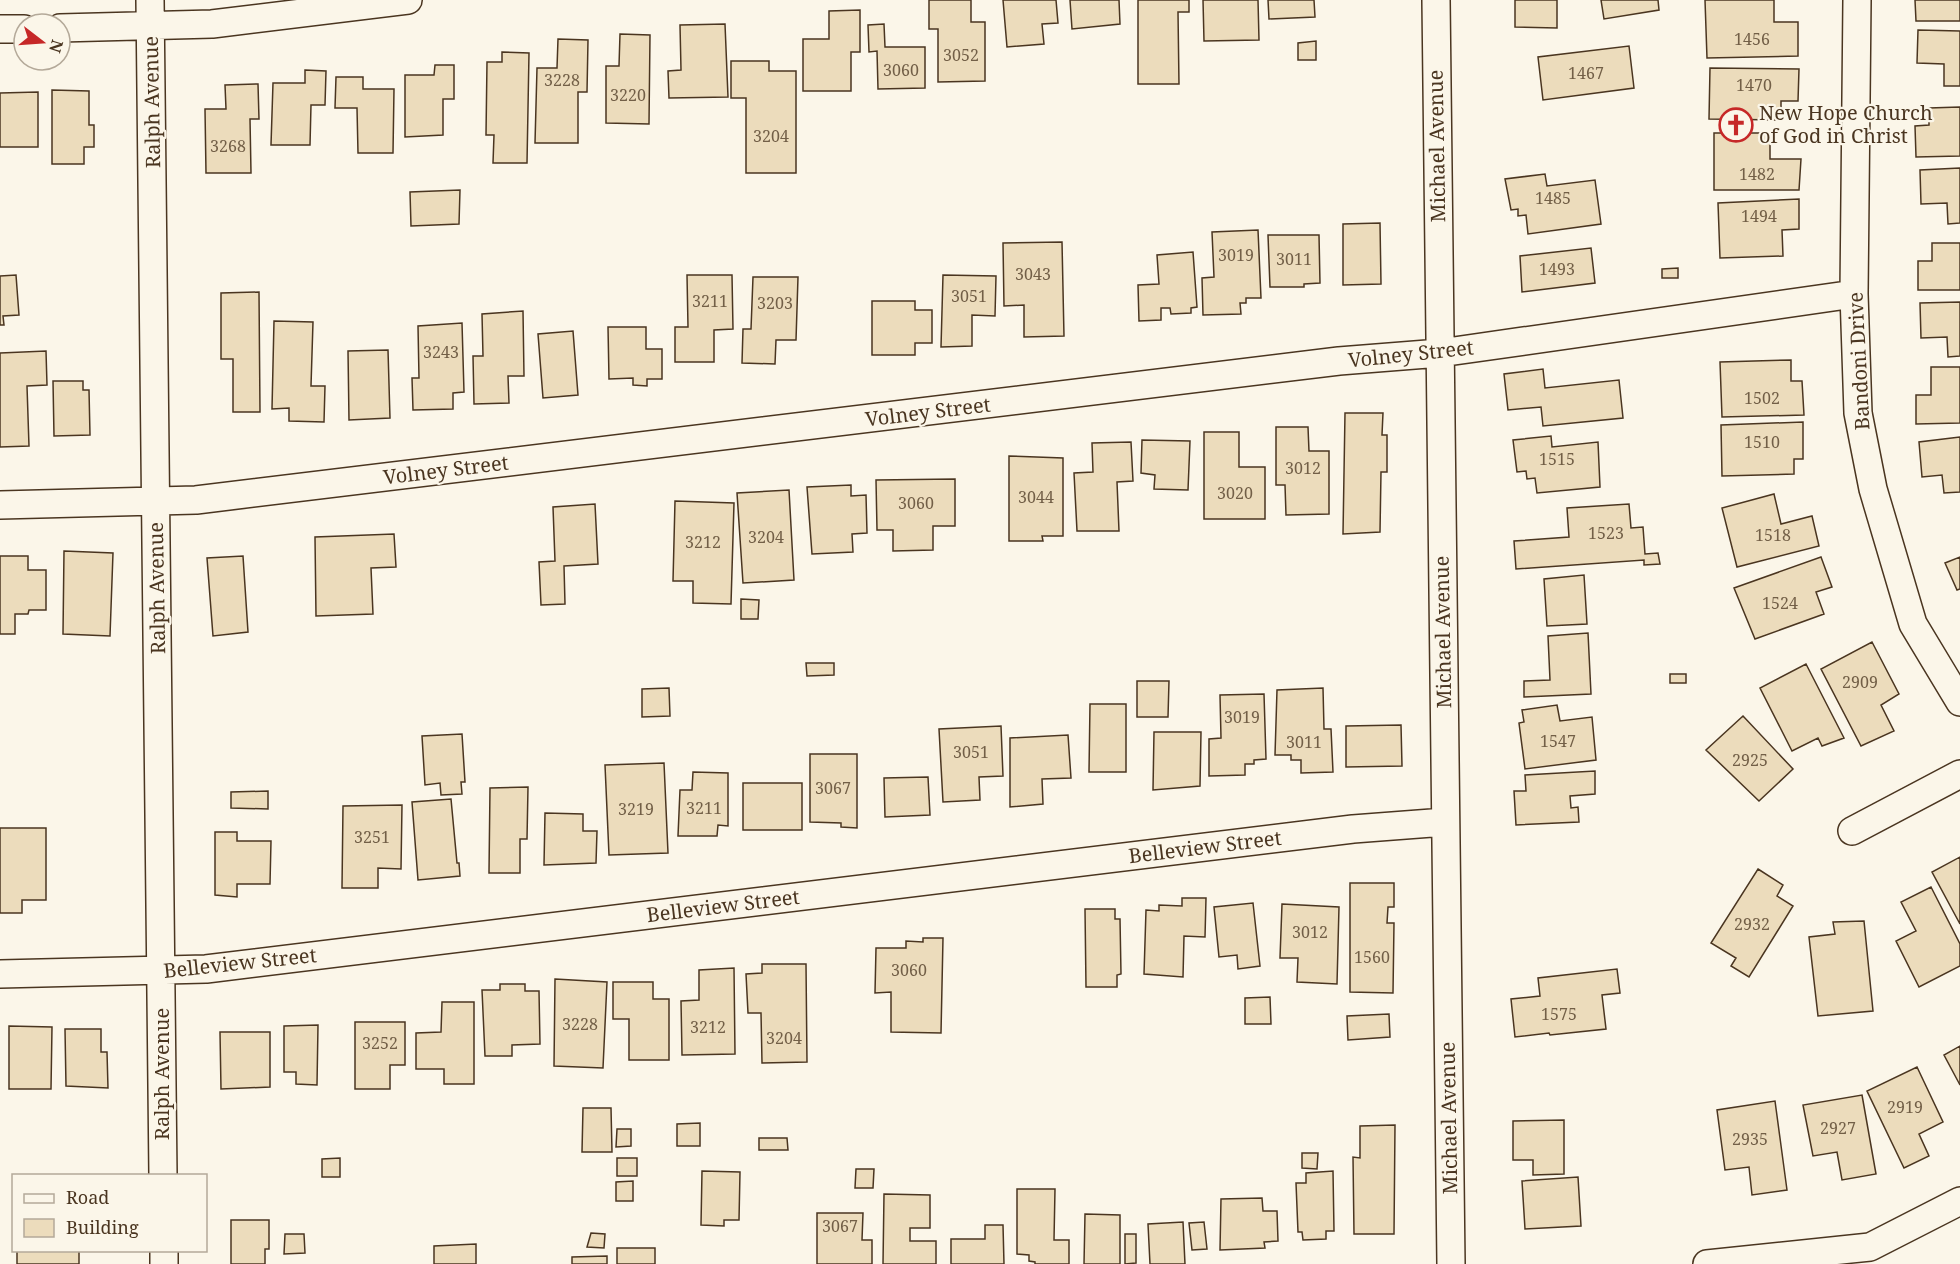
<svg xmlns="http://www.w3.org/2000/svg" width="1960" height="1264" font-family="'Noto Serif',serif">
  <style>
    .building { fill: #ecdcbc; stroke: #4a3520; stroke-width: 1.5 }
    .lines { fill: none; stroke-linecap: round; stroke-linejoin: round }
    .minor-casing { stroke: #4a3520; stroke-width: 30 }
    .minor { stroke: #fbf6e9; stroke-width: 27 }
    .labels { text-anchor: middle; stroke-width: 4.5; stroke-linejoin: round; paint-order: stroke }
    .number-label { font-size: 16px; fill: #725f47 }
    .street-label { font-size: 20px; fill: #4a3520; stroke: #fbf6e9 }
    .poi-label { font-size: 20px; fill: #4a3520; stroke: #fbf6e9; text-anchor: start }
  </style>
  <rect width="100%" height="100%" fill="#fbf6e9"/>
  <!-- building -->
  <path class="building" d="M929 0H971V22H985V81L938 82V29H929Z
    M1003 0H1056L1058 23 1042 24 1044 44 1007 47Z
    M1070 0H1119L1120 24 1072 29Z
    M1138 0H1189V12H1178L1179 84H1138Z
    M1203 0H1258L1259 40 1204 41Z
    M1268 0H1314L1315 17 1269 19Z
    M1515 0H1557V28L1515 27Z
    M1601 0H1658L1659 10 1604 19Z
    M1705 0H1774V22H1798V56L1707 58Z
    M1915 0H1960V21H1916Z
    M860 10V52H851V91H803V39H829V11Z
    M725 24 728 97 669 98 668 71 681 70 680 25Z
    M884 24 885 47H925V88L878 89 877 51 869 52 868 25Z
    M1918 30 1960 31V86H1944V64L1917 63Z
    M620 34 650 35 649 124 606 123V66H619Z
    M558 39 588 40 587 92H578V143H535L537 68H557Z
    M1316 41V60H1298V43Z
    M1629 46 1634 88 1543 100 1538 57Z
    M502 52 529 53 527 163H493L494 135H486L487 62H502Z
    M731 61H769V71H796V173H746V98H731Z
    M435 65H454V99H443V135L405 137V75H434Z
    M1710 68 1799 69 1798 101H1781V120L1709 119Z
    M305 70 326 71 325 105H311L310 145H271L273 83H305Z
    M336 77H363V89H394L393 153H358L357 108H335Z
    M258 84 259 119H250L251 173H206L205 109H226L225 85Z
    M52 90 89 91V125H94V147H84V164H52Z
    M38 92V147H0V93Z
    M1960 107V156L1916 157 1915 126 1929 125V108Z
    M1714 133H1770V159H1801L1799 190H1714Z
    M1960 168V223L1948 224 1947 203 1921 204 1920 170Z
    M1545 174 1547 186 1595 180 1601 224 1528 234 1526 215 1518 216V209L1511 210 1505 179Z
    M460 190 459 224 411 226 410 192Z
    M1799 199V229L1782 230 1783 256 1720 258 1718 203Z
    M1380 223 1381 284 1343 285V224Z
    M1258 230 1261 298H1246V303H1240L1241 314 1203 315 1202 278 1214 277 1212 232Z
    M1268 235H1319L1320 283 1304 284V287H1270Z
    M1062 242 1064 336 1024 337V305L1004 306 1003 243Z
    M1932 243H1960V290H1918V261H1932Z
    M1591 248 1595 283 1522 292 1520 256Z
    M1193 252 1197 307 1191 308V313L1171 314 1170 308H1161V320L1139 321 1138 285 1159 284 1157 255Z
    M1678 268V278H1662V269Z
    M16 275 19 315 3 316 4 325H0V276Z
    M687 275H732L733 329 714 330V362H675V327H688Z
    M943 275 996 276 995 316 972 315V346L941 347Z
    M753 277H798L796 340H776L775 364 742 363 743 329H751Z
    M259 292 260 412H233V359H221V293Z
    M872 301H915V310H932V343H915V355H872Z
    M1960 302V356L1948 357 1947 337 1921 338 1920 303Z
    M523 311 524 376H508L509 403 474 404 473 356H483L482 314Z
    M274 321 313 322 311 386H325L324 422 289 421V408L272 409Z
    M462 323 464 392 453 393V409L413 410 412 378H419L418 326Z
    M608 327H646V349H662V379H647V386L633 385V378L609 379Z
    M573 331 578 395 543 398 538 334Z
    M388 350 390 418 349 420 348 351Z
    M46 351 47 385 27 386 29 446 0 447V353Z
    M1791 360V381H1802L1804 415 1722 417 1720 362Z
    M1931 367H1960V423L1916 424V395H1931Z
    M1543 369 1545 388 1619 380 1623 418 1543 426 1541 407 1508 410 1504 374Z
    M53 381H83V390H89L90 435 54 436Z
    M1345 413H1383L1382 435H1387V472H1381L1380 532 1343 534Z
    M1803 422V459H1794V474L1722 476 1721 425Z
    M1276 427H1308L1309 451H1329V514L1286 515 1285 485H1276Z
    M1204 432H1239V467H1265V519H1204Z
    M1551 436 1552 447 1598 442 1600 487 1537 493 1535 478 1527 479 1526 471 1517 472 1513 440Z
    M1960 437V492L1944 493 1942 475 1922 477 1919 442Z
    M1142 440 1190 441 1188 490 1154 489 1155 475 1141 473Z
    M1131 442 1133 481 1117 482 1119 531H1077L1074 473 1093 472 1092 443Z
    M1009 456 1063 458V536H1042L1043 541H1009Z
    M955 479V526H933V550L893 551V530H877L876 480Z
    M851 485V496L866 495 867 533 852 534 853 552 812 554 807 487Z
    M789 490 794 580 743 583 737 493Z
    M1774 494 1781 524 1812 516 1819 546 1737 567 1722 508Z
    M675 501 734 503 731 604 693 603V581H673Z
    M595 504 598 564 564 566 565 604 541 605 539 562 555 561 553 507Z
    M1629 504 1631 528 1643 527 1645 554 1658 553 1660 564 1644 565V560L1516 569 1514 541 1569 537 1567 508Z
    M394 534 396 567 371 568 373 614 316 616 315 537Z
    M64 551 113 553 110 636 63 634Z
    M0 556H28V570H46V610H29L28 614H15V634H0Z
    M243 556 248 632 213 636 207 558Z
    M1821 557 1832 587 1816 592 1824 614 1755 639 1734 588Z
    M1960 557V589L1957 590 1945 563Z
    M1584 575 1587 624 1547 626 1544 579Z
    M741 599 759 600 758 619H741Z
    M1588 633 1591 694 1524 697V681L1550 680 1548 636Z
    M1872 642 1899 694 1881 705 1894 731 1861 746 1821 669Z
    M806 663H834V675L807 676Z
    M1806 664 1844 738 1822 746 1818 738 1792 751 1760 688Z
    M1670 674H1686V683H1670Z
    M1137 681H1169L1168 717H1137Z
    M669 688 670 716 642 717V689Z
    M1323 688 1324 729H1331L1333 772 1301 773V760H1291V755H1275L1277 690Z
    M1264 694 1266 759 1254 760V764H1245V775L1209 776V739L1221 738 1220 695Z
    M1090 704H1126V772H1089Z
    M1557 705 1560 721 1592 717 1596 760 1525 769 1519 723 1524 722 1522 710Z
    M1743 716 1793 769 1759 801 1706 750Z
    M1401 725 1402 766 1346 767V726Z
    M1001 726 1003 776 979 777 980 800 943 802 939 729Z
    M1154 732H1201L1200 786 1153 790Z
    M462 734 465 782H461L462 794 441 795 440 783 425 785 422 736Z
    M1068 735 1071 778 1042 779 1043 804 1010 807V738Z
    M810 754H857V828L841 827V823L810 822Z
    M664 763 668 853 609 855 605 765Z
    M1595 771V794L1570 796 1571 808 1578 807 1579 822 1516 825 1514 791H1526L1525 775Z
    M693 772 728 773V826L718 825 717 836H678L680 790H692Z
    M928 777 930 815 885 817 884 778Z
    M743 783H802V830H743Z
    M528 787 527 839H520V873H489L490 788Z
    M268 791V809L231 808V792Z
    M451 799 457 863H459L460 876 418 880 412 802Z
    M402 805 401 869 378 868V888H342L343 806Z
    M545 813 583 814V831H597L596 863 544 865Z
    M0 828H46V900H22V913H0Z
    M215 832H237V841H271L270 884H237V897L215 895Z
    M1960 857V924L1932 872Z
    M1758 869 1783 885 1777 896 1793 906 1749 977 1731 966 1736 958 1711 943Z
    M1350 883H1394V907H1388L1387 923H1394L1393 993 1350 992Z
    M1931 887 1960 944V966L1919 987 1896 941 1916 931 1901 902Z
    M1182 898H1206L1205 937 1184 936 1183 977 1144 974 1146 910 1159 911V905L1182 906Z
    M1253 903 1260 966 1238 969 1237 955 1219 957 1214 907Z
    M1282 904 1339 907 1337 984 1297 982 1298 958H1280Z
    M1085 909H1115V919H1120L1121 974 1117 975V987H1086Z
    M1864 921 1873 1011 1818 1016 1809 937 1835 934 1833 922Z
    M923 938H943L941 1033 891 1032V992L875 993 876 948H906V941L923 942Z
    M762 964H806L807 1062 762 1063 761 1013H748L746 974 762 973Z
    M734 968 735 1054 682 1055 681 1001 699 1000V970Z
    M1617 969 1620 993 1602 995 1606 1029 1550 1035 1549 1033 1515 1037 1511 999 1540 996 1538 978Z
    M555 979 607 982 603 1068 554 1066Z
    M613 982H653V999H669V1060H629V1019H613Z
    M500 984H525V991H539L540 1044 512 1045V1056H485L482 990H500Z
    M1270 997 1271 1024H1245V998Z
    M442 1002H474V1084H444V1069H416V1033L441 1032Z
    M1389 1014 1390 1037 1348 1040 1347 1016Z
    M355 1022H405V1065H390V1089H355Z
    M318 1025 317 1085 296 1084V1072H284V1026Z
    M9 1026 52 1027 51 1089H9Z
    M65 1029H101V1052H107L108 1088 66 1086Z
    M220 1032H270V1087L221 1089Z
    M1960 1046V1085L1944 1055Z
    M1917 1067 1943 1122 1919 1134 1929 1156 1904 1168 1867 1091Z
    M1862 1095 1876 1174 1842 1180 1837 1152 1813 1156 1803 1105Z
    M1775 1101 1787 1190 1752 1195 1749 1167 1725 1170 1717 1110Z
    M583 1108H611L612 1152H582Z
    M1564 1120V1174L1533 1175V1160H1513V1121Z
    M700 1123V1146H677V1124Z
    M1395 1125 1394 1234H1354L1353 1157 1360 1158V1126Z
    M617 1129H631V1146L616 1147Z
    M759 1138H787L788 1150H759Z
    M1302 1153H1318L1317 1169 1302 1168Z
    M340 1158V1177H322V1159Z
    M617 1158H637V1176H617Z
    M856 1169H874L873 1188H855Z
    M702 1171 740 1172 739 1220H724V1226L701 1225Z
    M1333 1171 1334 1231H1326V1239L1303 1240 1302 1232H1298L1296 1183H1306V1173Z
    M1578 1177 1581 1226 1525 1229 1522 1181Z
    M633 1181V1201H616V1182Z
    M1017 1189H1055L1054 1240H1069V1264H1035V1262L1029 1261V1255L1017 1254Z
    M884 1194 930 1195V1228H910V1241H936V1264H883Z
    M1262 1198 1263 1211H1277L1278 1241 1264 1242 1265 1248 1220 1250 1221 1199Z
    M817 1213H863L862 1240H872V1264H817Z
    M1085 1214 1120 1215V1264H1084Z
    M231 1220H269V1249H265V1264H231Z
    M1183 1222 1185 1264H1150L1148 1224Z
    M1204 1222 1207 1249 1192 1250 1189 1223Z
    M985 1225H1003L1004 1264H951V1239H985Z
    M591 1233 605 1234 604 1248 587 1247Z
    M285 1234H304L305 1253 284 1254Z
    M1125 1234H1136V1263L1125 1264Z
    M476 1244V1264H434V1246Z
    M617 1248H655V1264H617Z
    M17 1250H79V1264H17Z
    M607 1256V1264H572V1257Z"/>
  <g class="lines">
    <!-- minor casing -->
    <g class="minor-casing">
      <path id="minor" d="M150 0 163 1176
        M1436 0 1451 1264
        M1857 0 1854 294 1858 413 1873 489 1913 624 1960 702
        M60 28 212 24 408 0
        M0 29H24
        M0 505 196 500 1339 361 1440 353 1854 294
        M1852 831 1960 774
        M0 974 206 969 1353 829 1445 822
        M164 1250V1264
        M1707 1264 1870 1247 1960 1201"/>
    </g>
    <!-- minor -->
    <use href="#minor" class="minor"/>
  </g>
  <!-- icons -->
  <defs>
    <g id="church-ring" transform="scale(1.725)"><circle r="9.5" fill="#fbf6e9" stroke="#c62828" stroke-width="1.5"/><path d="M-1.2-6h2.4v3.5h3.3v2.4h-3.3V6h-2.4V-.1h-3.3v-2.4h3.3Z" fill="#c62828"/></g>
  </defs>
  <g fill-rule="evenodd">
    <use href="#church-ring" x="1736" y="125"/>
  </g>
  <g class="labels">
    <!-- number labels -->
    <g class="number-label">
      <text x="1752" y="45">1456</text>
      <text x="961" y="61">3052</text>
      <text x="901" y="76">3060</text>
      <text x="1586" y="79">1467</text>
      <text x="562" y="86">3228</text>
      <text x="1754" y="91">1470</text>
      <text x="628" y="101">3220</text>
      <text x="771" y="142">3204</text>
      <text x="228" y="152">3268</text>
      <text x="1757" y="180">1482</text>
      <text x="1553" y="204">1485</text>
      <text x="1759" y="222">1494</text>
      <text x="1236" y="261">3019</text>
      <text x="1294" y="265">3011</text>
      <text x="1557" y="275">1493</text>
      <text x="1033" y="280">3043</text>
      <text x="969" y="302">3051</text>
      <text x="710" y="307">3211</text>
      <text x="775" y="309">3203</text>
      <text x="441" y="358">3243</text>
      <text x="1762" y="404">1502</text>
      <text x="1762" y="448">1510</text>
      <text x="1557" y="465">1515</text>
      <text x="1303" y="474">3012</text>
      <text x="1235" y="499">3020</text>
      <text x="1036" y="503">3044</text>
      <text x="916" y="509">3060</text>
      <text x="1606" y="539">1523</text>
      <text x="1773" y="541">1518</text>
      <text x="766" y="543">3204</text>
      <text x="703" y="548">3212</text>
      <text x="1780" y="609">1524</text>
      <text x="1860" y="688">2909</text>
      <text x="1242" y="723">3019</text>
      <text x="1558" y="747">1547</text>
      <text x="1304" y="748">3011</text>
      <text x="971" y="758">3051</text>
      <text x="1750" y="766">2925</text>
      <text x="833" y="794">3067</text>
      <text x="704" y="814">3211</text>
      <text x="636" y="815">3219</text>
      <text x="372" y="843">3251</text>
      <text x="1752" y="930">2932</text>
      <text x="1310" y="938">3012</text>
      <text x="1372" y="963">1560</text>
      <text x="909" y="976">3060</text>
      <text x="1559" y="1020">1575</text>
      <text x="580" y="1030">3228</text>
      <text x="708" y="1033">3212</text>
      <text x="784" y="1044">3204</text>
      <text x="380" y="1049">3252</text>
      <text x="1905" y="1113">2919</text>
      <text x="1838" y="1134">2927</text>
      <text x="1750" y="1145">2935</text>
      <text x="840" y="1232">3067</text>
    </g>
    <!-- street labels -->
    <g class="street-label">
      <text transform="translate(152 102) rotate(-91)" y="7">Ralph Avenue</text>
      <text transform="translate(1437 146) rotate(-91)" y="7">Michael Avenue</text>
      <text transform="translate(1411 354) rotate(-6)" y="7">Volney Street</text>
      <text transform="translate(1859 361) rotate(-93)" y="7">Bandoni Drive</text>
      <text transform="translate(928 412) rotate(-7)" y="7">Volney Street</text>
      <text transform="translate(446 470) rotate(-7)" y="7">Volney Street</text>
      <text transform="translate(157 588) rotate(-91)" y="7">Ralph Avenue</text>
      <text transform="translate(1443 632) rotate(-91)" y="7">Michael Avenue</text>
      <text transform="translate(1205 847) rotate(-7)" y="7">Belleview Street</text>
      <text transform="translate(723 906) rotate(-7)" y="7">Belleview Street</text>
      <text transform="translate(240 963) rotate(-6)" y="7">Belleview Street</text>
      <text transform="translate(162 1074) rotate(-90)" y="7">Ralph Avenue</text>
      <text transform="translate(1449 1118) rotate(-91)" y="7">Michael Avenue</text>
    </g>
    <!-- poi labels -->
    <g class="poi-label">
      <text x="1759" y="120">New Hope Church<tspan x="1759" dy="23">of God in Christ</tspan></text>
    </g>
  </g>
  <!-- legend -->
  <rect x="12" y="1174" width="195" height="78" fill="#fbf6e9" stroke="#b4a999" stroke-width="1.5"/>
  <rect x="24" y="1194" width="30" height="9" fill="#fbf6e9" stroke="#b4a999" stroke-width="1.5"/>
  <text x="66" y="1204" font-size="18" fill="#4a3520">Road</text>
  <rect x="24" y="1219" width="30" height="18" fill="#ecdcbc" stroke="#b4a999" stroke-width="1.5"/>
  <text x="66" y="1234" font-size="18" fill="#4a3520">Building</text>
  <!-- north arrow -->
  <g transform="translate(42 42) rotate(107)"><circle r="28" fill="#fbf6e9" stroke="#b4a999" stroke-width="1.5"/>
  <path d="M0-4.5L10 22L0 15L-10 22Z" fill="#c62828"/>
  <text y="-9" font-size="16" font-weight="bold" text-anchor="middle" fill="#4a3520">N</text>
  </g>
</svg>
